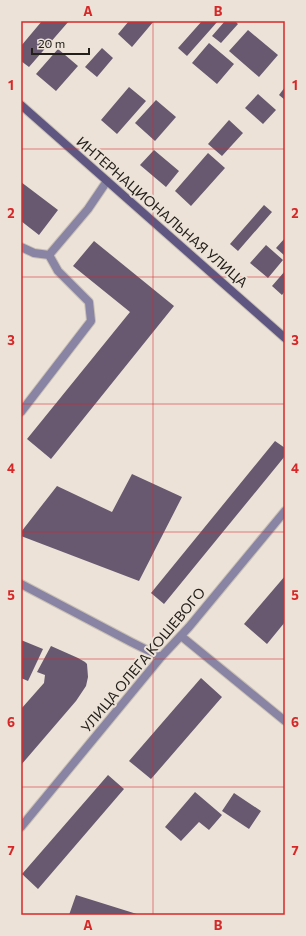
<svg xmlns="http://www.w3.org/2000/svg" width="306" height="936" font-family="Commissioner,sans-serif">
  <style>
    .building { fill: #685870 }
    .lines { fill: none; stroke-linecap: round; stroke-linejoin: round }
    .service-casing { stroke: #c8bfb5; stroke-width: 10 }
    .minor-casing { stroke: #c8bfb5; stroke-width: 10 }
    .secondary-casing { stroke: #c8bfb5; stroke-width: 10 }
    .service { stroke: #8984a3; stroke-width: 8 }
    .minor { stroke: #8984a3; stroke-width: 8 }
    .secondary { stroke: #5f5782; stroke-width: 8 }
    .grid { fill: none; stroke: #d62828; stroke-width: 1; stroke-opacity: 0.55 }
    .labels { text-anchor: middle; stroke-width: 4; stroke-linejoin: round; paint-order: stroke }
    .street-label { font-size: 14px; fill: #23201c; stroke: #ece2d7 }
    .neatline { fill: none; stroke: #d62828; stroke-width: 1.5 }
    .grid-label { font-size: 13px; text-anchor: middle; font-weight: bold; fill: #d62828 }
  </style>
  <rect width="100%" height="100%" fill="#ece2d7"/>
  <!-- building -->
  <path class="building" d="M42 21H69L29 67 21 61V46Z
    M129 21H154L132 47 118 34Z
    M202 21H218L187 56 178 48Z
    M225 21H235L238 24 221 43 212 36Z
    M248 30 278 55 259 77 229 51Z
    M209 43 234 64 217 84 192 63Z
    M102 48 113 58 97 77 85 67Z
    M58 49 78 66 56 91 36 74Z
    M129 87 146 101 117 134 101 120Z
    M285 87V100L279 95Z
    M258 94 276 110 263 124 245 108Z
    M156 100 176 117 155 141 135 123Z
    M229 120 243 133 222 156 208 144Z
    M154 150 179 171 166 187 140 165Z
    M208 153 225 168 191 206 175 191Z
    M21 182 58 210 39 235 21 221Z
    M264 205 272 212 238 251 230 244Z
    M285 238V256L276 248Z
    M94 241 174 306 51 459 27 439 130 312 73 266Z
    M266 245 283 260 268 278 250 263Z
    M285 271V291L282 295 272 286Z
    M275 441 285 448V456L164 604 151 593Z
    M132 474 182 497 139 581 21 536V532L57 486 112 512Z
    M285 576V622L267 644 244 624Z
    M21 640 43 649 28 681 21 678Z
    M51 646 78 658 85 662 87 664 88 677 86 686 76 701 21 765V709L44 683 45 675 37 672Z
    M201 678 222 697 151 779 129 761Z
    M108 775 124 789 38 889 22 874Z
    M195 792 222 815 209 830 199 822 181 841 165 827Z
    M234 793 261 811 249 829 222 811Z
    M76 895 140 915H69Z"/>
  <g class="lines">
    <!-- service casing -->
    <g class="service-casing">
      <path id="service" d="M21 247 34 253 49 255
        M49 255 88 209 107 181
        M21 412 91 321 89 302 58 271 49 255
        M181 636 285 721"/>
    </g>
    <!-- minor casing -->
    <g class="minor-casing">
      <path id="minor" d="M21 584 131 642 161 657
        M21 827 161 657 189 627 285 511"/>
    </g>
    <!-- secondary casing -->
    <g class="secondary-casing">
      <path id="secondary" d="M21 105 285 338"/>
    </g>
    <!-- service -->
    <use href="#service" class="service"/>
    <!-- minor -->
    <use href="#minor" class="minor"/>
    <!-- secondary -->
    <use href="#secondary" class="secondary"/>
  </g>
  <!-- grid -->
  <path class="grid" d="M153 21V915M21 149H285M21 277H285M21 404H285M21 532H285M21 659H285M21 787H285"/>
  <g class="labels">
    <!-- street labels -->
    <g class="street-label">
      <text transform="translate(162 212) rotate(41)" y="5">ИНТЕРНАЦИОНАЛЬНАЯ УЛИЦА</text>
      <text transform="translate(143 660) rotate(-50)" y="5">УЛИЦА ОЛЕГА КОШЕВОГО</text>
    </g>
  </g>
  <!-- border -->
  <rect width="306" height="936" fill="none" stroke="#ece2d7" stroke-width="44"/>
  <!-- scale -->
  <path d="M32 48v6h57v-6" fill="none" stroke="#23201c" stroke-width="2"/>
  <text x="38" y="48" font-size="12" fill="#23201c" stroke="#ece2d7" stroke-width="3" paint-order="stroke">20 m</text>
  <rect x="22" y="22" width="262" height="892" class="neatline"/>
  <g class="grid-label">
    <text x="88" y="16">A</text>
    <text x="218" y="16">B</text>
    <text x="11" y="90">1</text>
    <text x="295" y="90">1</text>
    <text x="11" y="218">2</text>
    <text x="295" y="218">2</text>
    <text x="11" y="345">3</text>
    <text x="295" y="345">3</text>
    <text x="11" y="473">4</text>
    <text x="295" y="473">4</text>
    <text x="11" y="600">5</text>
    <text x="295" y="600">5</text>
    <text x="11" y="727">6</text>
    <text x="295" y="727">6</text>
    <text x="11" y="855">7</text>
    <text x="295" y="855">7</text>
    <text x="88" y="930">A</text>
    <text x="218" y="930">B</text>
  </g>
</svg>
